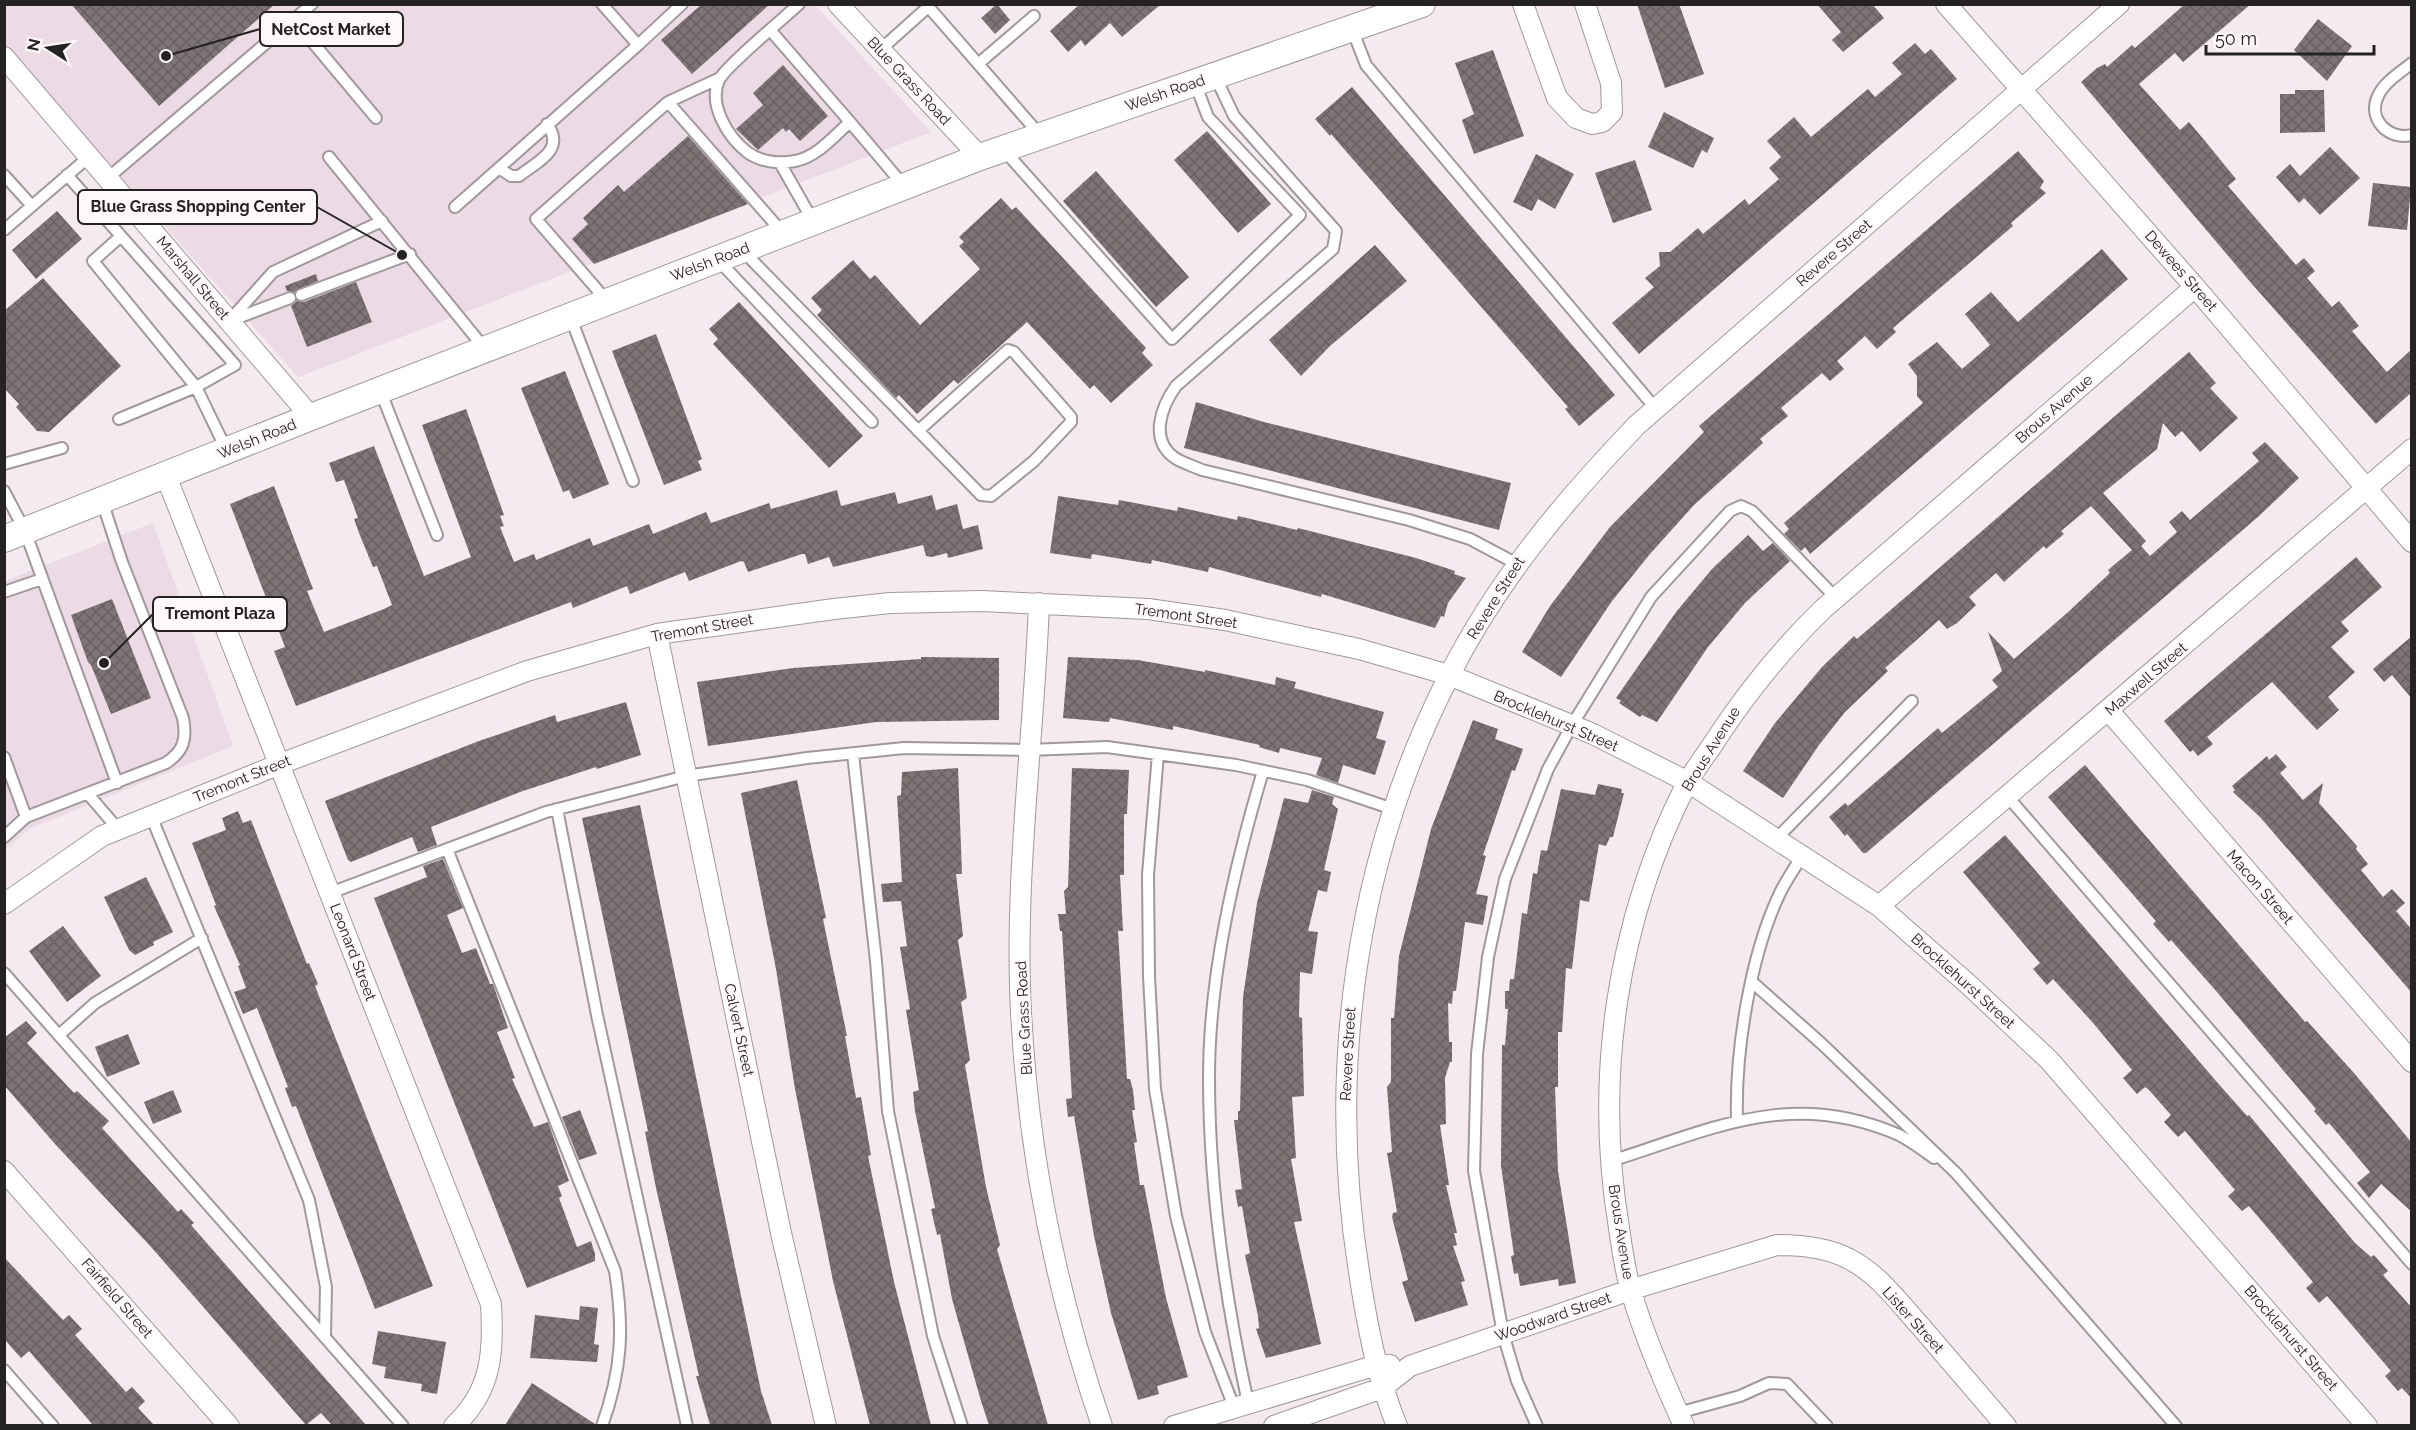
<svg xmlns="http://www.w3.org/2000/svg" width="2416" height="1430" font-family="Raleway,sans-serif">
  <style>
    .built { fill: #ecdae4 }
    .building { fill: url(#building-cross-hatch) }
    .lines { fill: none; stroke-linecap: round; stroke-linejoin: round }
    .service-casing { stroke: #a1989d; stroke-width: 14 }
    .minor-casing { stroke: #a1989d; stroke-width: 22 }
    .tertiary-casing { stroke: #a1989d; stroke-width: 28 }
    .service { stroke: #fff; stroke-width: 10 }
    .minor { stroke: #fff; stroke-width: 20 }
    .tertiary { stroke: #fff; stroke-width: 26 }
    .labels { text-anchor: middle; stroke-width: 5; stroke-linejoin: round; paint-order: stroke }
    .street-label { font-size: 15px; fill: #252224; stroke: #fef8fb }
    .leader { fill: none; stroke: #252224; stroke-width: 2 }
    .callout-dot { fill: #252224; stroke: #fef8fb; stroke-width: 2 }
    .callout { fill: #fef8fb; stroke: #252224; stroke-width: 2 }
    .callout-label { font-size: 16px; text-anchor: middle; font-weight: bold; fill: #252224 }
  </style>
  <defs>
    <pattern id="building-cross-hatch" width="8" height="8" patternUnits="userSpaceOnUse" patternTransform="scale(1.5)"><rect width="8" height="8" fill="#7e7476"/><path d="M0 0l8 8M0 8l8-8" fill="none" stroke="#675f61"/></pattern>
  </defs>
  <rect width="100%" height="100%" fill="#f4eaef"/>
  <!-- built -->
  <path class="built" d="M4 5H815L931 132 298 377 5 45Z
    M153 523 233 746 29 829 5 851V581Z"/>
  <!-- building -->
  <path class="building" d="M71 4H275L159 106Z
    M702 4H770L692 74 661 40Z
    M997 4 1010 20 995 34 981 18Z
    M1080 4H1161L1122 37 1110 23 1085 46 1081 40 1068 52 1050 31Z
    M1637 4H1679L1704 74 1665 88Z
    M1817 4H1872L1884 18 1843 52 1832 40 1841 32Z
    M2185 4H2251L2183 62 2175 53 2139 84 2180 130 2189 122 2205 141 2236 179 2228 186 2296 265 2304 258 2315 271 2307 278 2332 307 2339 301 2359 326 2352 331 2385 370 2387 372 2412 349V392L2376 424 2252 284 2081 82 2097 68 2105 64 2107 67 2132 45 2135 48Z
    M2318 19 2352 46 2327 81 2294 50Z
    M1915 43 1925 54 1931 49 1957 79 1639 354 1612 323 1654 287 1645 278 1660 266 1659 252H1670L1698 228 1703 234 1745 199 1749 205 1779 179 1769 168 1781 157 1767 141 1794 117 1811 137 1868 89 1875 97 1902 74 1892 63Z
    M1493 50 1524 136 1474 154 1462 120 1474 114 1455 63Z
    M783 65 828 116 800 141 789 129 786 132 783 128 758 150 736 129 763 105 753 93Z
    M1352 87 1615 395 1579 426 1565 409 1568 407 1331 134 1330 136 1315 119Z
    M2295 90H2324L2325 132 2280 133V94H2295Z
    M1664 112 1714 138 1707 153 1702 150 1693 168 1648 147Z
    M1207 131 1271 204 1238 233 1174 160Z
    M688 136 748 204 594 264 572 239 588 224 583 218 618 185 624 192Z
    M2330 147 2360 178 2320 215 2304 198 2299 203 2276 177 2290 164 2300 176Z
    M2018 151 2044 181 2040 188 2046 193 2011 223 2013 226 1893 328 1896 332 1877 349 1865 336 1837 361 1844 369 1830 381 1822 373 1781 408 1788 416 1760 439 1763 443 1694 505 1650 554 1612 601 1561 677 1522 652 1550 606 1610 527 1704 432 1699 426Z
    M1536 154 1574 174 1555 209 1538 199 1532 211 1513 202Z
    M1635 160 1652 210 1613 223 1595 173Z
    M1096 171 1189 277 1156 307 1063 201Z
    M2373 183 2411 187 2407 230 2368 226Z
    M1001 198 1012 210 1016 207 1146 348 1142 353 1153 365 1111 403 1094 385 1090 389 1027 322 958 384 954 380 917 414 899 395 896 398 817 315 822 310 811 298 853 260 870 279 875 275 920 325 980 269 959 246 964 242 959 237Z
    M57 211 82 239 36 279 12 250Z
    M1375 245 1407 281 1330 346 1301 376 1269 340Z
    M2102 249 2128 279 1810 554 1805 547 1801 551 1784 534 1789 529 1784 523 1923 403 1917 396V376L1908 364 1937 342 1962 369 1990 345 1965 314 1991 292 2018 322Z
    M316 274 318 281 294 292 287 291 285 286Z
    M43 278 121 366 49 432 37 431 16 407 19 404 4 388V311Z
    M356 282 372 322 307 347 291 306 297 301 304 302Z
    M739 302 863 436 829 468 713 344 718 339 709 329Z
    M656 334 702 459 698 461 702 470 664 485 612 351Z
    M2189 352 2216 383 2210 388 2238 418 2200 452 2182 431 2175 437 2163 423 2157 449 2103 493 2146 541 2141 546 2150 556 2177 532 2169 522 2182 511 2190 520 2259 461 2252 453 2265 442 2299 478 2259 516 1866 853H1863L1847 834 1845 836 1829 817 1845 803 1848 806 1938 728 1942 733 1998 687 1992 680 2002 671 1988 632 2014 659 2067 613 2110 573 2108 570 2132 550 2091 506 2061 531 2064 534 2046 549 2044 546 2004 582 1996 573 1969 597 1976 605 1957 623 1947 629 1939 620 1885 668 1888 671 1845 712 1819 745 1783 798 1743 771 1775 723 1822 667 1854 636 1857 639 1901 601Z
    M565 371 609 484 573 499 569 490 563 492 521 388Z
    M1196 402 1264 422 1511 483 1499 530 1184 448Z
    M466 409 504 515 500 516 504 526 500 527 514 562 534 554 536 560 590 538 593 546 649 524 653 534 706 512 711 523 769 503 771 509 837 490 841 506 895 492 898 504 932 495 936 510 957 504 963 529 978 525 983 549 948 558 947 553 932 557 926 556 923 545 919 546 833 567 829 557 808 564 805 554H802L748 572 744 562 741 561 689 581 685 572 630 594 627 586 573 608 571 602 296 706 274 651 285 647 230 504 274 486 313 589 307 591 324 632 384 609 392 605 377 566 373 567 359 533 354 519 358 518 344 480 336 482 329 463 374 446 424 576 471 557 422 425Z
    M1058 496 1118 505 1119 500 1177 511 1178 507 1237 520 1238 516 1297 530 1298 528 1416 558 1455 571 1454 574 1466 578 1448 603 1444 617 1441 616 1435 628 1322 594 1321 597 1209 567 1208 572 1152 560 1151 564 1092 554 1091 559 1050 553Z
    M1748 535 1763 551 1773 543 1790 561 1745 603 1708 647 1657 722 1642 715 1640 717 1619 703 1621 701 1616 698 1676 612 1712 569Z
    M2356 557 2382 587 2341 622 2349 631 2331 647 2355 672 2328 697 2339 710 2317 730 2272 682 2207 737 2213 744 2198 756 2193 750 2190 752 2164 721Z
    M112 599 151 698 111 714 91 665 88 662 71 615Z
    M2412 636V699L2392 675 2384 682 2373 669Z
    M921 657 999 658V720L876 722 708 746 697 682 793 668 921 659Z
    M1068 657 1138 660 1205 672V670L1275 685 1276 677 1296 682 1294 688 1384 712 1376 738 1386 741 1375 775 1343 765 1338 783 1316 775 1322 758 1280 748 1279 753 1259 747 1260 745 1173 726V730L1110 718 1109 722 1063 718Z
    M626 702 641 755 597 769 596 767 520 792 431 827 437 845 418 852 412 837 351 862 348 860 325 801 479 741 555 715 557 722Z
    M1473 720 1498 729 1495 739 1523 749 1515 771 1512 770 1483 855 1486 856 1476 894 1488 896 1483 925 1465 922 1456 991H1453L1452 1004 1448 1003 1449 1042H1452V1062H1450L1445 1078 1446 1124 1440 1125 1449 1185H1446L1457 1233H1454L1457 1245 1453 1246 1465 1281 1461 1282 1468 1305 1415 1322 1402 1282 1408 1280 1392 1217 1393 1213 1397 1212 1387 1153 1392 1152 1387 1087 1391 1082V1018H1394L1399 956 1431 829Z
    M2276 754 2287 767 2280 773 2303 800 2323 783 2319 803 2357 846 2356 849 2368 864 2361 870 2383 897 2392 889 2405 903 2396 911 2412 930V993L2260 817 2233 792 2235 790 2232 786 2267 756 2269 760Z
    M2085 765 2305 1022 2307 1021 2354 1073 2412 1143V1212L2381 1184 2369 1198 2357 1183 2370 1172 2329 1123 2326 1125 2314 1111 2316 1109 2217 992 2171 940 2169 942 2153 924 2156 921 2048 797Z
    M958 768 962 874H956L963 936 958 940 967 998 961 1002 970 1060 965 1065 986 1187 1000 1245 997 1249 1048 1425H989L981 1401 952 1299 940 1234 937 1235 931 1209 935 1208 915 1111 913 1092 919 1090 906 1010 910 1009 900 947 907 946 901 901 883 902 881 884 902 882 897 796 901 795 902 772Z
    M1072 768 1129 770 1127 814H1124V875H1120L1123 931H1118L1127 1079H1130L1133 1090 1135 1110H1132L1137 1142 1134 1143 1140 1185H1144L1166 1298 1188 1377 1157 1386 1159 1394 1138 1400 1111 1313 1094 1236 1074 1116 1068 1117 1066 1099 1072 1098 1062 931H1060L1058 914H1066L1064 891 1068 887Z
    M797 780 826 918 823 919 847 1036H845L856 1098 861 1097 871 1155 868 1156 894 1282 931 1425H870L833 1281 795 1089 776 969 741 793Z
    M1598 784 1622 789 1621 793H1624L1613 837H1610L1606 846 1599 844 1589 902 1580 900 1572 969 1566 968 1562 1032H1558V1087H1555L1558 1171 1576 1283 1559 1286 1558 1279 1520 1286 1518 1273 1514 1274 1511 1256 1514 1255 1501 1166 1502 1045H1505L1508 1009H1505V991H1509L1510 979H1514L1522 913 1527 914 1533 873 1537 874 1541 850 1547 851 1561 789 1595 795Z
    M1312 790 1334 797 1332 804 1338 809 1324 870 1331 872 1327 892 1318 890 1308 931 1318 932 1312 974 1300 972 1299 1017 1302 1018 1304 1096 1292 1097 1296 1158 1291 1159 1302 1221 1294 1222 1321 1344 1266 1358 1256 1329 1259 1328 1258 1316 1245 1255 1250 1253 1242 1206 1238 1207 1235 1190 1242 1189 1234 1120H1238V1111H1240L1243 997 1257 903 1284 798 1308 803Z
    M640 805 739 1286 761 1391 772 1425H710L696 1376H699L656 1188 645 1132 648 1131 582 818Z
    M238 811 243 823 251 820 307 964 309 963 318 984 315 986 433 1286 375 1309 296 1106 292 1107 285 1088 288 1087 257 1008 243 1014 234 992 246 988 238 966 240 965 214 906 216 905 192 843 226 830 222 818Z
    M2005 835 2216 1081 2247 1116 2249 1115 2355 1243 2371 1257 2374 1255 2388 1271 2383 1275 2412 1308V1399L2402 1388 2398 1391 2385 1376 2391 1371 2327 1296 2319 1303 2306 1288 2313 1282 2249 1206 2242 1211 2228 1196 2235 1190 2185 1131 2178 1137 2164 1122 2171 1115 2149 1090 2145 1087 2137 1094 2123 1078 2132 1070 2094 1024 2053 979 2047 985 2033 969 2040 963 1963 872Z
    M443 859 463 908 447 915 462 953 476 948 490 984H493L508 1028 497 1032 515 1078 512 1079 534 1127 548 1122 569 1181 558 1186 562 1196 559 1198 577 1247 591 1241 595 1254V1261L527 1288 374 898 427 877 423 866Z
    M146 877 173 932 153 942 154 945 135 955 129 950 104 897Z
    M63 926 101 976 67 1002 29 951Z
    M26 1021 37 1033 27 1043 74 1093 77 1091 109 1121 102 1128 178 1212 181 1209 194 1223 191 1225 366 1425H332L321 1413 306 1425 152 1248 55 1144 4 1085V1038Z
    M128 1034 140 1064 107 1077 95 1047Z
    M173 1090 182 1112 153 1124 144 1102Z
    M580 1110 597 1154 579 1160 562 1117Z
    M4 1257 63 1320 69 1315 82 1329 75 1335 126 1392 132 1387 145 1401 138 1408 154 1425H93L29 1351 21 1358 4 1339Z
    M580 1306 598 1308 594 1344 599 1345 597 1362 530 1358 535 1315 579 1320Z
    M378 1331 446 1342 437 1394 421 1391 422 1384 384 1378 386 1367 372 1364Z
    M532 1383 595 1424V1425H505Z"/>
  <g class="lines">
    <!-- service casing -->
    <g class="service-casing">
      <path id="service" d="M926 4 1040 135
        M294 20 376 118
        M1352 29 1366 65 1656 409
        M771 31 850 122C834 136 817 157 795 161 779 164 760 162 747 152 727 136 708 104 719 80 725 67 785 17 799 4
        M638 45 682 4
        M880 50 928 7
        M2412 63C2401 72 2384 82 2378 96 2367 118 2388 141 2412 135
        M978 64 1034 16
        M1215 76 1234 116 1336 231 1333 249 1176 386C1161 407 1149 440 1175 458 1183 463 1193 466 1202 470L1409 520 1470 539 1517 564
        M668 102 720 78
        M850 122 904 186
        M1003 149 1172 339 1300 215 1208 117 1195 83
        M329 157 485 349
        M780 163 813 221
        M499 168 511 176H519C538 161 566 150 547 124
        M4 175 32 206
        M67 175 235 365 196 387 227 451
        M109 177 312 4
        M455 207 638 45 602 4
        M4 230 91 155
        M743 251 981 495 991 496 1034 461 1071 422V417L1014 352 1008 350 918 431
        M717 259 872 422
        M301 295 410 254
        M607 301 536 219 668 102 783 233
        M570 316 633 481
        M232 320 290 298
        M229 321 273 272 382 221
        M380 390 437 535
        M119 419 196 387 93 261 121 236
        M4 464 62 448
        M4 491 25 531 117 783
        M4 592 42 579
        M853 754 876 961 888 1111 933 1336 962 1426
        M1158 754 1148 875 1149 976 1155 1089 1176 1216 1205 1332 1234 1407
        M4 757 26 817
        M88 794 118 829
        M2008 797 2412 1264
        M557 809 597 1015 687 1426
        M151 816 309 1200 326 1287 325 1336
        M4 837 26 817 166 763C184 751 187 739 183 718L122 562 102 501
        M1776 839 1912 701
        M447 849 615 1271C624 1329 622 1370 602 1426
        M330 893 546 812 686 776 807 758 904 748 1028 750 1107 747 1236 765 1307 780 1393 809
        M4 973 403 1426
        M1751 981 1822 1044 1956 1173 2176 1426
        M59 1035 95 1003 202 938
        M1737 1120C1735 1052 1750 957 1779 895 1785 882 1794 869 1802 856
        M1611 1161C1713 1129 1791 1088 1899 1135 1911 1141 1923 1150 1934 1158
        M4 1370 53 1426
        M1248 1403C1225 1297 1209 1187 1209 1078 1209 975 1234 869 1263 771
        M1678 1413 1740 1396 1769 1383 1787 1384 1827 1426
        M1537 1426 1517 1381 1503 1334 1474 1171 1477 1054 1488 957 1505 879 1548 769 1572 725 1651 597 1730 511 1741 506 1752 511 1836 598"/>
    </g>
    <!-- minor casing -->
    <g class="minor-casing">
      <path id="minor" d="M838 4 980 157
        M1523 4 1557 98 1576 118 1592 124 1602 122 1612 112 1611 83 1585 4
        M1946 4 2195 287 2412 542
        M4 57 311 417
        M166 476 491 1304C494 1352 492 1391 454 1426
        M1039 603C1034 739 1014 875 1021 1012 1028 1152 1056 1292 1102 1426
        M657 634 781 1233 826 1426
        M2109 711 2412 1062
        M4 904 102 836 280 764 527 671 657 634 834 609 890 603 982 601 1148 609 1225 620 1359 649 1449 675 1593 734 1688 782 1879 906 1969 985 2049 1060 2367 1426
        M1879 906 2412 449
        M4 1171 229 1426
        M1174 1426 1377 1365H1390
        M1274 1426 1382 1388 1410 1366 1630 1290 1777 1245C1801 1245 1827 1247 1849 1259 1879 1274 1900 1304 1922 1328 1950 1361 1978 1393 2006 1426
        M1397 1426C1377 1377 1367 1325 1359 1272 1327 1071 1355 861 1448 678 1496 582 1563 502 1637 425L2119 4
        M1684 1426C1664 1382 1644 1336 1631 1291 1625 1271 1622 1249 1619 1228 1594 1077 1617 920 1687 783 1695 769 1706 755 1715 741 1747 692 1781 650 1823 609L2195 287"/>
    </g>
    <!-- tertiary casing -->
    <g class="tertiary-casing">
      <path id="tertiary" d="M4 539 311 417 980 157 1422 4"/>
    </g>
    <!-- service -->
    <use href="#service" class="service"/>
    <!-- minor -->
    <use href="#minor" class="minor"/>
    <!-- tertiary -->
    <use href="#tertiary" class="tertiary"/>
  </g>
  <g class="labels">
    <!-- street labels -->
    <g class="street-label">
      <text transform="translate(909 81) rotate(47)" y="5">Blue Grass Road</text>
      <text transform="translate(1165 93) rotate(-19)" y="5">Welsh Road</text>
      <text transform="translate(1834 253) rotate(-41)" y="5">Revere Street</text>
      <text transform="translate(710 262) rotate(-21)" y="5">Welsh Road</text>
      <text transform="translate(2181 271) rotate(49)" y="5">Dewees Street</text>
      <text transform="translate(193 278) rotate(50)" y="5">Marshall Street</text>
      <text transform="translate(2054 409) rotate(-41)" y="5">Brous Avenue</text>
      <text transform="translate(257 439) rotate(-22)" y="5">Welsh Road</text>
      <text transform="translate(1496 598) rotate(-58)" y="5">Revere Street</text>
      <text transform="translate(1186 616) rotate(8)" y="5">Tremont Street</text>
      <text transform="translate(702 628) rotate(-10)" y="5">Tremont Street</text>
      <text transform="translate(2146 679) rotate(-41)" y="5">Maxwell Street</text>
      <text transform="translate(1556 721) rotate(23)" y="5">Brocklehurst Street</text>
      <text transform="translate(1711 749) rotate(-58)" y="5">Brous Avenue</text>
      <text transform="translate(242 779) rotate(-22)" y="5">Tremont Street</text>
      <text transform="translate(2260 887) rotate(49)" y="5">Macon Street</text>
      <text transform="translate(353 952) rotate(69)" y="5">Leonard Street</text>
      <text transform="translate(1963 981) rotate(42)" y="5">Brocklehurst Street</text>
      <text transform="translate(1024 1018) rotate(-93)" y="5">Blue Grass Road</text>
      <text transform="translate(739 1030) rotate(78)" y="5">Calvert Street</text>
      <text transform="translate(1348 1054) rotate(-87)" y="5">Revere Street</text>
      <text transform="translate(1621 1232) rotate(81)" y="5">Brous Avenue</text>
      <text transform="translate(117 1298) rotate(49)" y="5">Fairfield Street</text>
      <text transform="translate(1553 1317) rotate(-19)" y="5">Woodward Street</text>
      <text transform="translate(1913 1320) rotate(48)" y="5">Lister Street</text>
      <text transform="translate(2291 1338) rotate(49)" y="5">Brocklehurst Street</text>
    </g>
  </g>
  <!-- callouts -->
  <path class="leader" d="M166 56L260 29M402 255L317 207M104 663L153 614"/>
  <g class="callout-dot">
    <circle cx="166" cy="56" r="6"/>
    <circle cx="402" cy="255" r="6"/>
    <circle cx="104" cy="663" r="6"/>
  </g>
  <g class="callout">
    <rect x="260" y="12" width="143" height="34" rx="6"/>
    <rect x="78" y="190" width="239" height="34" rx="6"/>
    <rect x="153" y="597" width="134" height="34" rx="6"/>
  </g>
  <g class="callout-label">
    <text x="331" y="35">NetCost Market</text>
    <text x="198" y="212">Blue Grass Shopping Center</text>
    <text x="220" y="619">Tremont Plaza</text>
  </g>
  <!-- border -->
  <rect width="2416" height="1430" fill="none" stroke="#252224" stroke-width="12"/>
  <!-- north arrow -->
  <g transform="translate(48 48) rotate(282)" stroke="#fef8fb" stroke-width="4.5" paint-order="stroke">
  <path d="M0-4.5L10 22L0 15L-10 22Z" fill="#252224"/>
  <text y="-9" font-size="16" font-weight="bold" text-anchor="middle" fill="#252224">N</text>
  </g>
  <!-- scale -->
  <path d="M2206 45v9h168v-9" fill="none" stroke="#252224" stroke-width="3"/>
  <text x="2215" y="45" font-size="18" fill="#252224" stroke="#fef8fb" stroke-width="4.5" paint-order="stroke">50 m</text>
</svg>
